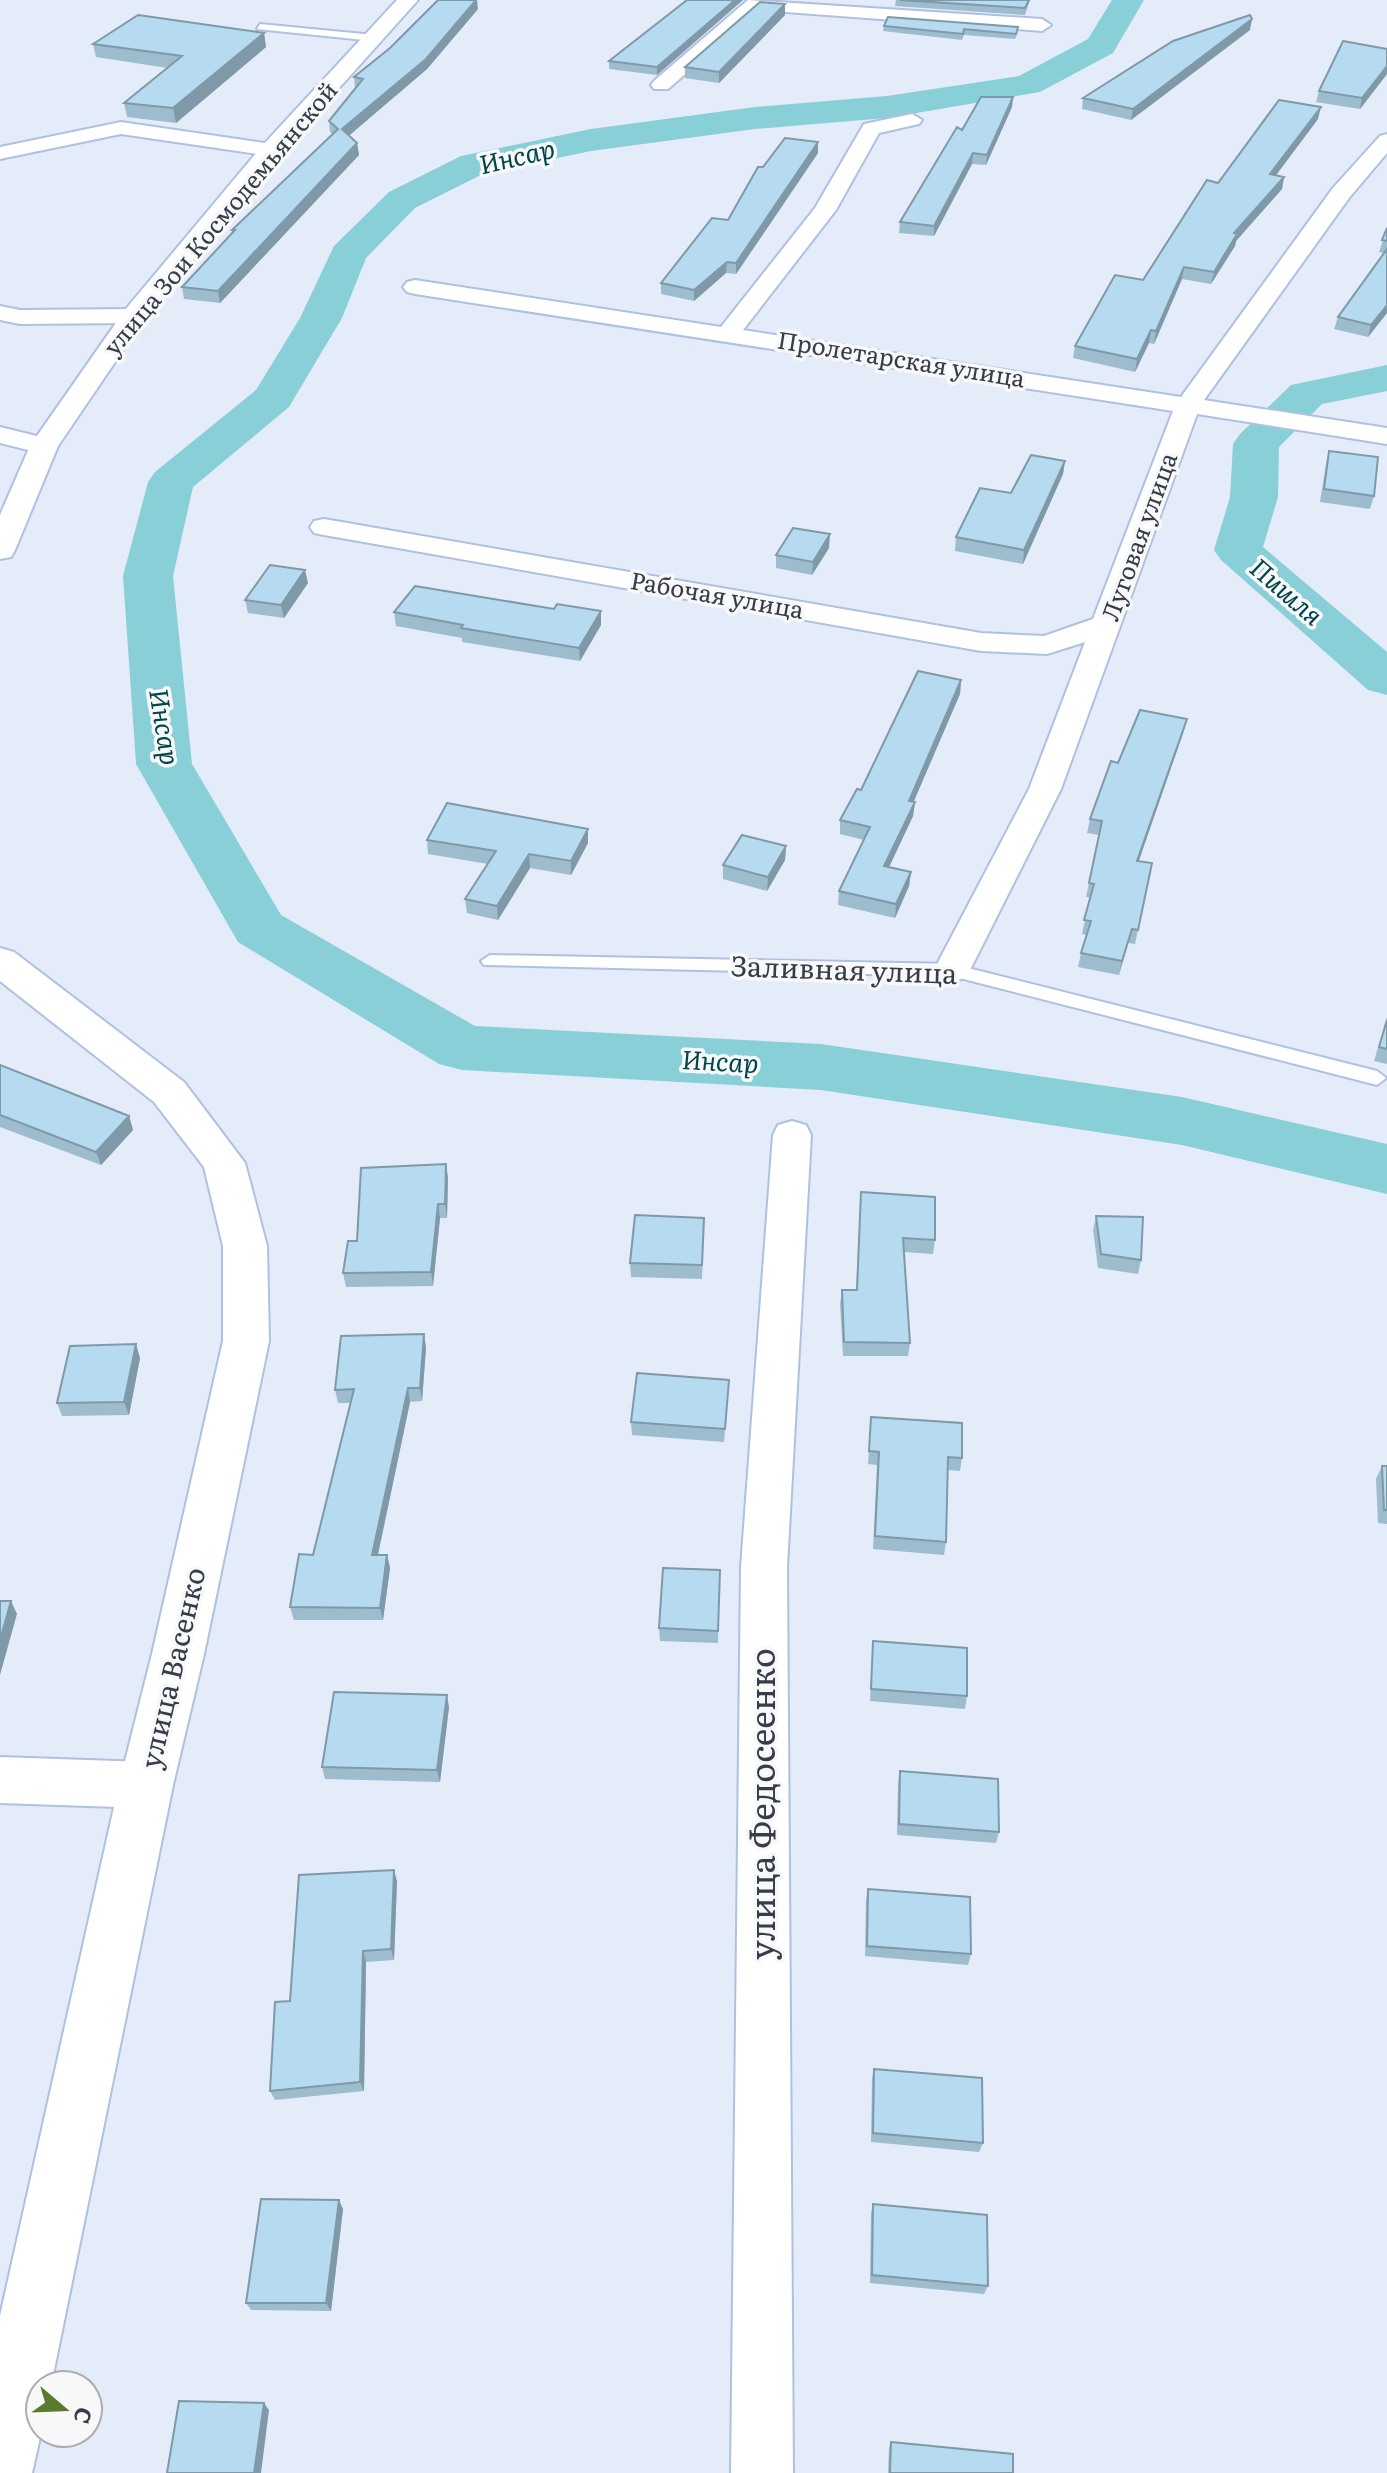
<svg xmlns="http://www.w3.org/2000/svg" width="1387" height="2473" font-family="Literata,serif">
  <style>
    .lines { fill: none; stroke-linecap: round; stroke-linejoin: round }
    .river { fill: #89cfd8; fill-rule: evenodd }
    .service-casing { stroke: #aec1e0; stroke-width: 4 }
    .minor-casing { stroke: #aec1e0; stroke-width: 4 }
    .tertiary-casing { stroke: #aec1e0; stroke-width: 4 }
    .service { fill: #fff; fill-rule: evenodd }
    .minor { fill: #fff; fill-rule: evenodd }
    .tertiary { fill: #fff; fill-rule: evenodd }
    .wall { fill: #9dbcce }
    .shaded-wall { fill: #7f99a8 }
    .building { fill: #b6dbf0; stroke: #7f99a8; stroke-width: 2 }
    .labels { text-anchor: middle; stroke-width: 7; stroke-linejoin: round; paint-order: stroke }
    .far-street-label { font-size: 24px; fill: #353d49; stroke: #f8f8f8 }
    .far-water-label { font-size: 26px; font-style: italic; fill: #01454c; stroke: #f8f8f8 }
    .street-label { font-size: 28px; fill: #353d49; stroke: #f8f8f8 }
    .near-street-label { font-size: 34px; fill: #353d49; stroke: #f8f8f8 }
  </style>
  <rect width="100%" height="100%" fill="#e4ecf9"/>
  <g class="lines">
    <!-- river -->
    <path class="river" d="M1112 0H1144L1113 53 1040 92 887 118 755 129 591 151 485 173 415 208 366 258 342 318 289 407 193 487 173 576 192 764 281 915 475 1026 821 1044 1182 1097 1387 1144V1194L1182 1145 821 1090 462 1070 439 1064 238 942 136 764 123 576 148 482 155 472 256 390 300 318 334 246 389 192 461 156 591 129 755 107 887 96 1019 76 1088 39Z
      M1387 365V391L1322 404 1279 447 1278 497 1263 547 1387 652V695L1368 690 1221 560 1214 550 1230 497 1233 444 1240 434 1291 385Z"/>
    <!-- service casing -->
    <g class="service-casing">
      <path id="service" d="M260 24 374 35 379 38 374 41 257 29Z
        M490 955 952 964 1377 1071 1386 1078 1377 1085 952 976 484 965 481 961Z"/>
    </g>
    <!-- minor casing -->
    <g class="minor-casing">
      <path id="minor" d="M748 0 1042 19 1051 25 1042 31 759 10 668 89H654L651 85 654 81Z
        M912 114 922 120 919 124 879 133 836 210 743 330 1181 397 1333 188 1380 136 1387 134V153L1349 198 1204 400 1387 428V444L1197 414 1061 789 970 970 964 978 952 982 940 978 934 970 1029 789 1085 642 1047 654 981 651 324 535 314 533 310 527 314 521 324 519 981 633 1044 636 1093 619 1173 411 415 294 407 292 403 287 407 282 415 280 721 327 815 208 864 124Z
        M121 122 271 144 281 150 271 156 121 134 0 159V147Z
        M0 306 20 310 134 309 142 311 146 316 142 321 134 323 20 324 0 320Z
        M0 427 53 440 57 446 53 452 44 454 0 443Z
        M792 1121 806 1125 811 1135 787 1567 793 2473H731L741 1567 773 1135 778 1125Z
        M0 1757 146 1762 164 1769 171 1785 164 1801 146 1808 0 1803Z"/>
    </g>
    <!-- tertiary casing -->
    <g class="tertiary-casing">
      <path id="tertiary" d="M397 0H418L279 155 143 321 58 446 15 550 11 557 0 559V515L30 446 125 310 263 145Z
        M0 948 14 952 184 1082 245 1163 267 1246 269 1341 204 1654 173 1785 51 2385H40L41 2433 32 2473H0V2316L119 1785 152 1654 223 1341V1246L204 1167 154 1102 0 981Z"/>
    </g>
    <!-- service -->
    <use href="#service" class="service"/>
    <!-- minor -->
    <use href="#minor" class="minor"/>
    <!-- tertiary -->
    <use href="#tertiary" class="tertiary"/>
  </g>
  <!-- wall -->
  <path class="wall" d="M687 0H743L657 75 609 69V61Z
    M896 0H1030L1025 15 895 6Z
    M478 9 427 69 349 135 357 143 359 155 220 303 184 299 182 287 233 233 232 230 332 134 330 132 329 121 355 88 354 77Z
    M785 15 719 83 685 78V67Z
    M884 26 1018 32 1015 39 964 35 962 40 883 31Z
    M1250 30 1131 120 1082 109 1083 98Z
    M264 33 266 47 176 123 127 117 124 103 168 68 96 57 93 44Z
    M1387 49V74L1360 109 1316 102 1319 91Z
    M1013 97 1012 107 986 165 972 164 934 236 899 233 900 222 962 130Z
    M1318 119 1276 175 1284 177 1282 189 1236 241 1235 246 1211 284 1182 279 1154 344 1149 343 1135 372 1073 358 1075 346 1143 280 1218 183Z
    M818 142V153L736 274 726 273 694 301 661 294V283L728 220 763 167Z
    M1387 228V313L1368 337 1334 329 1338 317 1384 253 1379 252Z
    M1329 451 1374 496 1370 509 1320 502 1326 464Z
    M1065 461 1063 474 1023 564 955 551 956 537 1011 493Z
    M829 548 812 575 776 568V555Z
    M308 583 284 618 248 613 245 600Z
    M394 612 601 625 580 661 462 642V638L396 626Z
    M961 680 960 694 913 802H915L913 816 889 867 911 872 909 886 895 918 838 905 839 891 864 840 840 834V820L861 790Z
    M1187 719 1183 733 1138 861 1152 863 1135 944 1128 943 1119 975 1078 967 1081 953 1086 935 1082 934 1090 897H1086L1099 835 1087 833 1090 819 1118 763Z
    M588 829V843L571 875 530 868 498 920 467 913 465 899 488 864 428 854 427 840Z
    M786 846 785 860 767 891 723 879V865Z
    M1387 1017V1064L1374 1061Z
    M0 1065 129 1116 133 1130 101 1165 0 1127Z
    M446 1164 448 1178 447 1218H440L433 1286 346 1287 343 1273 357 1241Z
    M861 1192 935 1240 933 1254 904 1252 910 1343 908 1356H843L840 1304 842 1290H856Z
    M1096 1216 1141 1260 1138 1274 1098 1268 1093 1230Z
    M704 1232 702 1279 631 1277 630 1263Z
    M424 1334 426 1348 422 1401 410 1402 378 1555H387L390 1568 383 1620H294L290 1607 313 1555 351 1403H338L335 1390Z
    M140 1358 129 1415 62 1416 57 1403Z
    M728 1393 724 1442 632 1435 631 1422Z
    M871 1417 962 1458 960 1471 948 1470 946 1542 944 1555 873 1549 877 1465 868 1464Z
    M1382 1466H1387V1524L1378 1523 1376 1479Z
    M720 1570 718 1643 660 1641 659 1628Z
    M873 1641 967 1696 965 1709 870 1701Z
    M449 1707 440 1782 325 1779 322 1767Z
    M900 1771 999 1832 996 1843 897 1835 898 1783Z
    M397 1881 394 1960 366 1962 364 2091 275 2100 270 2091 290 2001Z
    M868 1889 971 1954 968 1965 865 1956 866 1900Z
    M874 2069 983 2143 979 2152 871 2142 872 2078Z
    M873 2204 988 2286 984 2294 870 2283 871 2213Z
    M343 2209 331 2311 251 2310 246 2303Z
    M891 2442 1013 2473H888L889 2448Z"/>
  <!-- shaded-wall -->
  <path class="shaded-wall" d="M476 0H477L478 9 427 69 344 140 342 129Z
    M735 0H743L657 75V67Z
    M785 4V15L719 83V72Z
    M1252 19 1250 30 1131 120 1133 109Z
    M264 33 266 47 176 123 173 108Z
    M1387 66V74L1360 109 1362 98Z
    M1013 97 1012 107 986 165 987 155Z
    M1321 107 1318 119 1268 186 1270 174Z
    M818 142V153L736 274V263Z
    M357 143 359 155 220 303 218 291Z
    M973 153 972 164 934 236V226Z
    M1284 177 1282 189 1236 241 1235 246 1211 284 1214 272 1234 233Z
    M727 262 726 273 694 301V290Z
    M1184 267 1182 279 1154 344 1156 331Z
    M1387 305V313L1368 337 1371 325Z
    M1151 330 1149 343 1135 372 1137 359Z
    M1065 461 1063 474 1023 564 1024 550Z
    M830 534 829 548 812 575 813 562Z
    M305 570 308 583 284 618 281 605Z
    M601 611V625L580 661 579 648Z
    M961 680 960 694 908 815 909 801Z
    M1187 719 1183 733 1134 875 1137 861Z
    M915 802 913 816 883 880 884 866Z
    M588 829V843L571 875V861Z
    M786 846 785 860 767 891 768 877Z
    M529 854 530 868 498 920 497 906Z
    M911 872 909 886 895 918 896 904Z
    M1132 929 1128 943 1119 975 1122 961Z
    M129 1116 133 1130 101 1165 96 1152Z
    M446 1164 448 1178 447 1218 445 1204Z
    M438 1204 440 1218 433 1286 431 1272Z
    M424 1334 426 1348 422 1401 420 1388Z
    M136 1344 140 1358 129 1415 124 1402Z
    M408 1388 410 1402 375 1568 372 1555Z
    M387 1555 390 1568 383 1620 380 1608Z
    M11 1601 17 1614 0 1675V1640Z
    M447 1695 449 1707 440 1782 437 1770Z
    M394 1870 397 1881 394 1960 391 1949Z
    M363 1951 366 1962 364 2091 360 2082Z
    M339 2200 343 2209 331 2311 326 2303Z
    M264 2403 269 2410 261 2473H254Z"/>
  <!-- building -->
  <path class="building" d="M438 0H476L426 59 342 129 357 143 218 291 182 287 235 230H232L338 129 329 121 363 79 354 77 390 48Z
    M687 0H735L657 67 609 61Z
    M900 0H1029L1025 8Z
    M760 2 785 4 719 72 685 67Z
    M138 15 264 33 173 108 124 103 182 56 93 44Z
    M1250 15 1252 19 1133 109 1083 98 1173 41Z
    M888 17 1018 27 1016 34 964 29 963 34 884 26Z
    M1343 41 1387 49V66L1362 98 1319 91Z
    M981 97H1013L987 155 973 153 934 226 900 222 957 127 962 130Z
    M1279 100 1321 107 1270 174 1284 177 1234 233 1237 234 1214 272 1184 267 1156 331 1151 330 1137 359 1075 346 1115 275 1143 280 1207 180 1218 183Z
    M785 138 818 142 736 263 727 262 694 290 661 283 712 218 728 220 758 167H763Z
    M1387 228V241L1382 240Z
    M1387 249V305L1371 325 1338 317Z
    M1329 451 1378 457 1374 496 1324 489Z
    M1031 455 1065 461 1024 550 956 537 980 488 1011 493Z
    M793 528 830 534 813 562 776 555Z
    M270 565 305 570 281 605 245 600Z
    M415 586 554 609 557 604 601 611 579 648 461 628 463 625 394 612Z
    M918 671 961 680 909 801 915 802 884 866 911 872 896 904 839 891 870 827 840 820 857 789 861 790Z
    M1140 710 1187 719 1137 861 1152 863 1138 930 1132 929 1122 961 1081 953 1091 921 1084 920 1094 884 1089 883 1102 821 1090 819 1111 761 1118 763Z
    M447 803 588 829 571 861 529 854 497 906 465 899 496 851 427 840Z
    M742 835 786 846 768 877 723 865Z
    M1387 1020V1049L1379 1047Z
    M0 1065 129 1116 96 1152 0 1115Z
    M446 1164 445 1204H438L431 1272 343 1273 348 1241H357L361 1168Z
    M861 1192 935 1197V1240L903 1238 910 1343 844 1342 842 1290H857Z
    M635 1215 704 1218 702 1265 630 1263Z
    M1096 1216 1143 1217 1141 1260 1101 1254Z
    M424 1334 420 1388H408L372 1555H387L380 1608 290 1607 299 1554 313 1555 354 1389 335 1390 341 1336Z
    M136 1344 124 1402 57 1403 70 1346Z
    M637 1373 729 1380 725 1429 631 1422Z
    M871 1417 962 1423V1458L948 1457 946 1542 875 1536 879 1452 869 1451Z
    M1382 1466H1387V1510H1384Z
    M663 1568 720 1570 718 1631 659 1628Z
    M0 1601H11L0 1640Z
    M873 1641 967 1648V1696L871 1689Z
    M334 1692 447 1695 437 1770 322 1767Z
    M900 1771 998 1779 999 1832 899 1824Z
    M394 1870 391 1949 363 1951 360 2082 270 2091 275 2002 290 2001 299 1875Z
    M868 1889 970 1897 971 1954 867 1946Z
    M874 2069 982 2078 983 2143 873 2133Z
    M261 2199 339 2200 326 2303H246Z
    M873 2204 987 2215 988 2286 872 2275Z
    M179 2401 264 2403 254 2473H167Z
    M891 2442 1013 2454V2473H890Z"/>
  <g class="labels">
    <!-- far-street labels -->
    <g class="far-street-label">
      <text transform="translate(221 219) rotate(-50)" y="8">улица Зои Космодемьянской</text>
      <text transform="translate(901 360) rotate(9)" y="8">Пролетарская улица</text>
      <text transform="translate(1140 537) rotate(-70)" y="8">Луговая улица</text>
      <text transform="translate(717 596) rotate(10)" y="8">Рабочая улица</text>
    </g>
    <!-- far-water labels -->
    <g class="far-water-label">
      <text transform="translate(517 157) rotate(-13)" y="9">Инсар</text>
      <text transform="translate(1286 592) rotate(41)" y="9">Пишля</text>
      <text transform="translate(164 727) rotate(81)" y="9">Инсар</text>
      <text transform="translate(720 1062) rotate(3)" y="9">Инсар</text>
    </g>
    <!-- street labels -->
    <g class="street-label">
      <text transform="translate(844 970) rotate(2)" y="10">Заливная улица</text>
      <text transform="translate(173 1668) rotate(-77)" y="10">улица Васенко</text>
    </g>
    <!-- near-street labels -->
    <g class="near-street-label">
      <text transform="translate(763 1804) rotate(-90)" y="12">улица Федосеенко</text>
    </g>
  </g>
  <!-- north arrow -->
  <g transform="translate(64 2409) rotate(109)"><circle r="38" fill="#f8f8f8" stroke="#aaadb2" stroke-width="2"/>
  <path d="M0-6L14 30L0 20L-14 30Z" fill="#5b792f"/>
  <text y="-12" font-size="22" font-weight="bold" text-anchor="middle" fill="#353d49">С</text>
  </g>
</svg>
